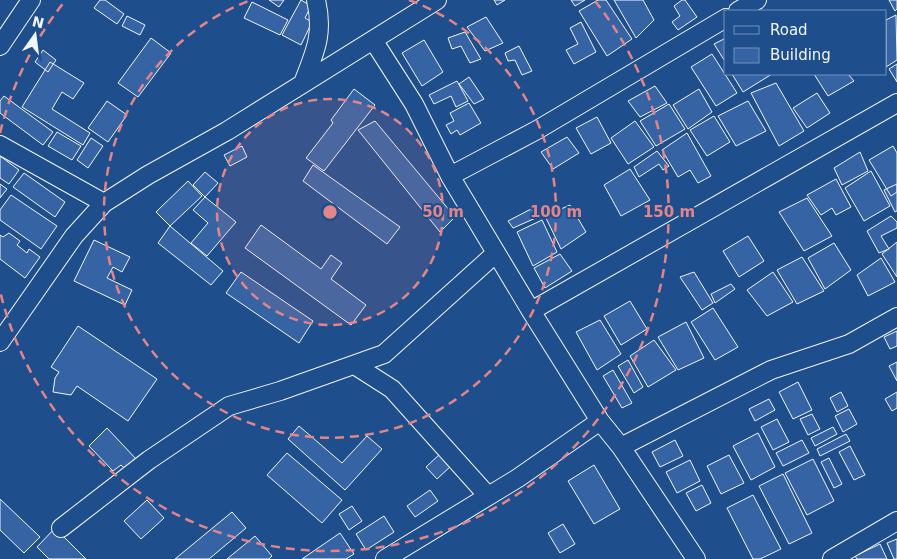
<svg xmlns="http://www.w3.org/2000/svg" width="897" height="559" font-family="'DejaVu Sans',sans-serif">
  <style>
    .building { fill: #3563a3; stroke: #f2f6ff }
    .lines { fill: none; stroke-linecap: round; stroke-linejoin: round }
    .minor-casing { stroke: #f2f6ff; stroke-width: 20 }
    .minor { stroke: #1f4e8c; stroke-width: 18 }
    .ring { fill: none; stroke: #e38589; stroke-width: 2.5; stroke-dasharray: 9 6 }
    .centre { fill: #e38589; stroke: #1f4e8c; stroke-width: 2.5 }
    .ring-label { font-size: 15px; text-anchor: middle; font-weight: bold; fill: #e38589; stroke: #1f4e8c; stroke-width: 4; stroke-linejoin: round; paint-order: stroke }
  </style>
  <rect width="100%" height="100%" fill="#1f4e8c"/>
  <!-- building -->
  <path class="building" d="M100 0H105L124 14 117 24 94 8Z
    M269 0H284L279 7Z
    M301 0 311 6 305 18 312 22 301 45 282 35Z
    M494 0H505L497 5Z
    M571 0H585L575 6Z
    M598 0H606L632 39 607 56 579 11Z
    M614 0H643L654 20 636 38Z
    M682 0H685L697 17 678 30 672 22 680 16 674 6Z
    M889 0H897V9L895 11Z
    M252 2 288 20 280 35 244 18Z
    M896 15 897 60 886 67V20Z
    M127 16 145 25 140 35 122 26Z
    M486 17 503 43 485 51 467 27Z
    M581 22 596 52 574 64 566 50 578 44 570 28Z
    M465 32 481 59 470 63 461 46 452 49 448 38Z
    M151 38 171 53 138 97 118 83Z
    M726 38V63L714 44Z
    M424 40 443 72 422 86 402 53Z
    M519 46 532 71 522 75 515 60 508 61 505 53Z
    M43 50 56 60 48 72 35 62Z
    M712 54 737 93 716 106 691 67Z
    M50 62 84 83 73 99 62 92 52 109 90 133 83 145 22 107Z
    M897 64V82L889 69Z
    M732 74H772L743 92Z
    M814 74H848L854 81 828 96Z
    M469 77 484 99 474 104 459 84Z
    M457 81 468 101 456 107 451 96 434 104 429 95Z
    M776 83 804 131 779 146 751 93Z
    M655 86 667 103 640 117 628 101Z
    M354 89 375 105 324 171 306 158 333 123 331 120Z
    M699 89 712 112 688 129 673 105Z
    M817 93 830 113 807 128 793 108Z
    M4 96 53 132 43 145 0 113V101Z
    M107 101 127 115 108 142 88 128Z
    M748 101 766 131 736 146 718 116Z
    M469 103 481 123 460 135 457 130 451 134 446 125 454 121 450 113Z
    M669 104 685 129 656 146 640 121Z
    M714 116 730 142 707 156 690 130Z
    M597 117 611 143 591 154 576 128Z
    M375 121 455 217 440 232 358 130Z
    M635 121 654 147 628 164 611 138Z
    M57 132 81 146 72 160 48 146Z
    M687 133 711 176 698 183 690 170 678 177 662 150Z
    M567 137 579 153 553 169 541 152Z
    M91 138 103 146 88 168 77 160Z
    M242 146 247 157 230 166 224 155Z
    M893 146 897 153V192L891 196 869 160Z
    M657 151 669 166 663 170 659 164 639 177 634 167Z
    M860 152 868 171 842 185 834 168Z
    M0 156 19 170 9 184 0 178Z
    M313 165 400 227 387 244 303 181Z
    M630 169 650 200 621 216 604 185Z
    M871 171 890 206 864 221 845 188Z
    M205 172 218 183 205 197 193 185Z
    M24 173 65 202 55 217 13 187Z
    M836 179 851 207 836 215 832 208 821 215 807 195Z
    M188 181 202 196 170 226 156 212Z
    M0 184 7 189 0 198Z
    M897 184V211L895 212 884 190Z
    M11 195 57 226 41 249 0 220V210Z
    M205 197 236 222 207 256 191 243 208 223 193 210Z
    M807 198 832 236 804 251 779 212Z
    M570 205 586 232 561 249 545 216Z
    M531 209 538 217 513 228 508 221Z
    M891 216 897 222V228L881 236 889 249 879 253 867 231Z
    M542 220 557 252 533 266 517 232Z
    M261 225 321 269 331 255 342 263 331 279 366 305 351 325 245 248Z
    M170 226 223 271 211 285 158 243Z
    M9 233 20 241 17 245 27 253 29 249 40 257 25 278 0 259V235L3 237Z
    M748 236 764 261 739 277 723 251Z
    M94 240 130 257 122 272 113 267 107 278 132 290 125 305 74 281Z
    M897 242V277L882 254Z
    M834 243 851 270 825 289 808 258Z
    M560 254 572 271 545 288 534 268Z
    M802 257 824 291 797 304 777 270Z
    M881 258 895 282 868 296 857 275Z
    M241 272 313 321 299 343 226 293Z
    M694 272 713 303 702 310 680 277Z
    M773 272 793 302 767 316 747 290Z
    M731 284 735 289 715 303 711 294Z
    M630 301 647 329 621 345 604 316Z
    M713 308 738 347 715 360 691 322Z
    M600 320 621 354 597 370 576 332Z
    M686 322 704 358 678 370 658 337Z
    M78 326 157 379 128 421 77 386 71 395 53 392 55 378 59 372 51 367Z
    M897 331V346L890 349 884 337Z
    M654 340 676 370 648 387 630 356Z
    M628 360 643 387 634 393 618 366Z
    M897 362V381L889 366Z
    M613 370 632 403 622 408 603 376Z
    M798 382 812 410 793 419 779 392Z
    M841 392 848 406 837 412 830 398Z
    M897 392V408L892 411 885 399Z
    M769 399 775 410 755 421 749 409Z
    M849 409 857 424 843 432 835 416Z
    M812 414 820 429 808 435 800 419Z
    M777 419 789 442 773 450 761 427Z
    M299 426 342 463 367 436 382 449 345 490 288 439Z
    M833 427 837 434 815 446 811 438Z
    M107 428 137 460 126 470 121 465 113 471 89 446Z
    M758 433 775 467 751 480 733 446Z
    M846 434 850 441 820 456 817 449Z
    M675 440 683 456 660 467 652 452Z
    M802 440 809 453 783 466 776 453Z
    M850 446 865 475 854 480 839 452Z
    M287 453 342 500 322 523 267 475Z
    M441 453 452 465 437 479 426 467Z
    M729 455 744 483 721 494 707 466Z
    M829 458 842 484 834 488 821 462Z
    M813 459 834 501 807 515 785 473Z
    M690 460 700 481 677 493 666 472Z
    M594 465 620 509 594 524 568 481Z
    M783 474 812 533 789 544 759 486Z
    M702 485 711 503 696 511 686 493Z
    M430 490 438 501 415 517 407 506Z
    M753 495 781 549 760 559H753L727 508Z
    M0 499 40 537 24 553 0 530Z
    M147 500 164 518 141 539 124 521Z
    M352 506 362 521 349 530 339 514Z
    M232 512 246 528 209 559H175Z
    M384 516 394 532 366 550 356 534Z
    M563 524 575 544 560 553 548 533Z
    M55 528 86 559H49L37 547Z
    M340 533 354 554 346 559H302Z
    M255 536 272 556 269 559H227Z
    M897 539V559H894L887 543Z
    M880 544 887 559H857L855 556Z"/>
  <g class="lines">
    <!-- minor casing -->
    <g class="minor-casing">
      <path id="minor" d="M738 11 757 0
        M373 40 414 104 450 176 531 311 600 421 621 447 696 559
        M0 46 31 0
        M303 83C315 52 324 34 316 0
        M0 145 104 203
        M450 176 537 130 726 18
        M531 311 897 103
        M0 342 74 236 104 203 148 175 227 131 437 0
        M356 366 392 389 488 496
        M621 447 771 370 849 344 897 317
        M61 528 149 460 229 406 280 391 384 354 496 253
        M385 559 518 478 600 421
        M832 559 897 521"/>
    </g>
    <!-- minor -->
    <use href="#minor" class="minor"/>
  </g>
  <!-- distance rings -->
  <circle cx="330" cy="212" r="113" fill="#e38589" fill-opacity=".12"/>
  <g class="ring">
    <circle cx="330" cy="212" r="113"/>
    <path d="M409 0A226 226 0 1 1 251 0"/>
    <path d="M0 133A339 339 0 0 1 65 1M595 1A339 339 0 1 1 0 291"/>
  </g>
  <circle cx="330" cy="212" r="8" class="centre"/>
  <g class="ring-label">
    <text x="443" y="217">50 m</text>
    <text x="556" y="217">100 m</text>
    <text x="669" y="217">150 m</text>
  </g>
  <!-- legend -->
  <rect x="724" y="10" width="162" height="65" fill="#1f4e8c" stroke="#7391ba"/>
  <rect x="734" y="26" width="25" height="8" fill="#1f4e8c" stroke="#7391ba"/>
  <text x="770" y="35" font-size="15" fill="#f2f6ff">Road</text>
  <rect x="734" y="48" width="25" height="15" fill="#3563a3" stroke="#7391ba"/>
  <text x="770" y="60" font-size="15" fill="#f2f6ff">Building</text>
  <!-- north arrow -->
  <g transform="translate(35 35) rotate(14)" stroke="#1f4e8c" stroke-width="4" paint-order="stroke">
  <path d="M0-4L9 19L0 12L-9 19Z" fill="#f2f6ff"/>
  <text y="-8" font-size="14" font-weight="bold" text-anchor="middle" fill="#f2f6ff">N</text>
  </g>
</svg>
